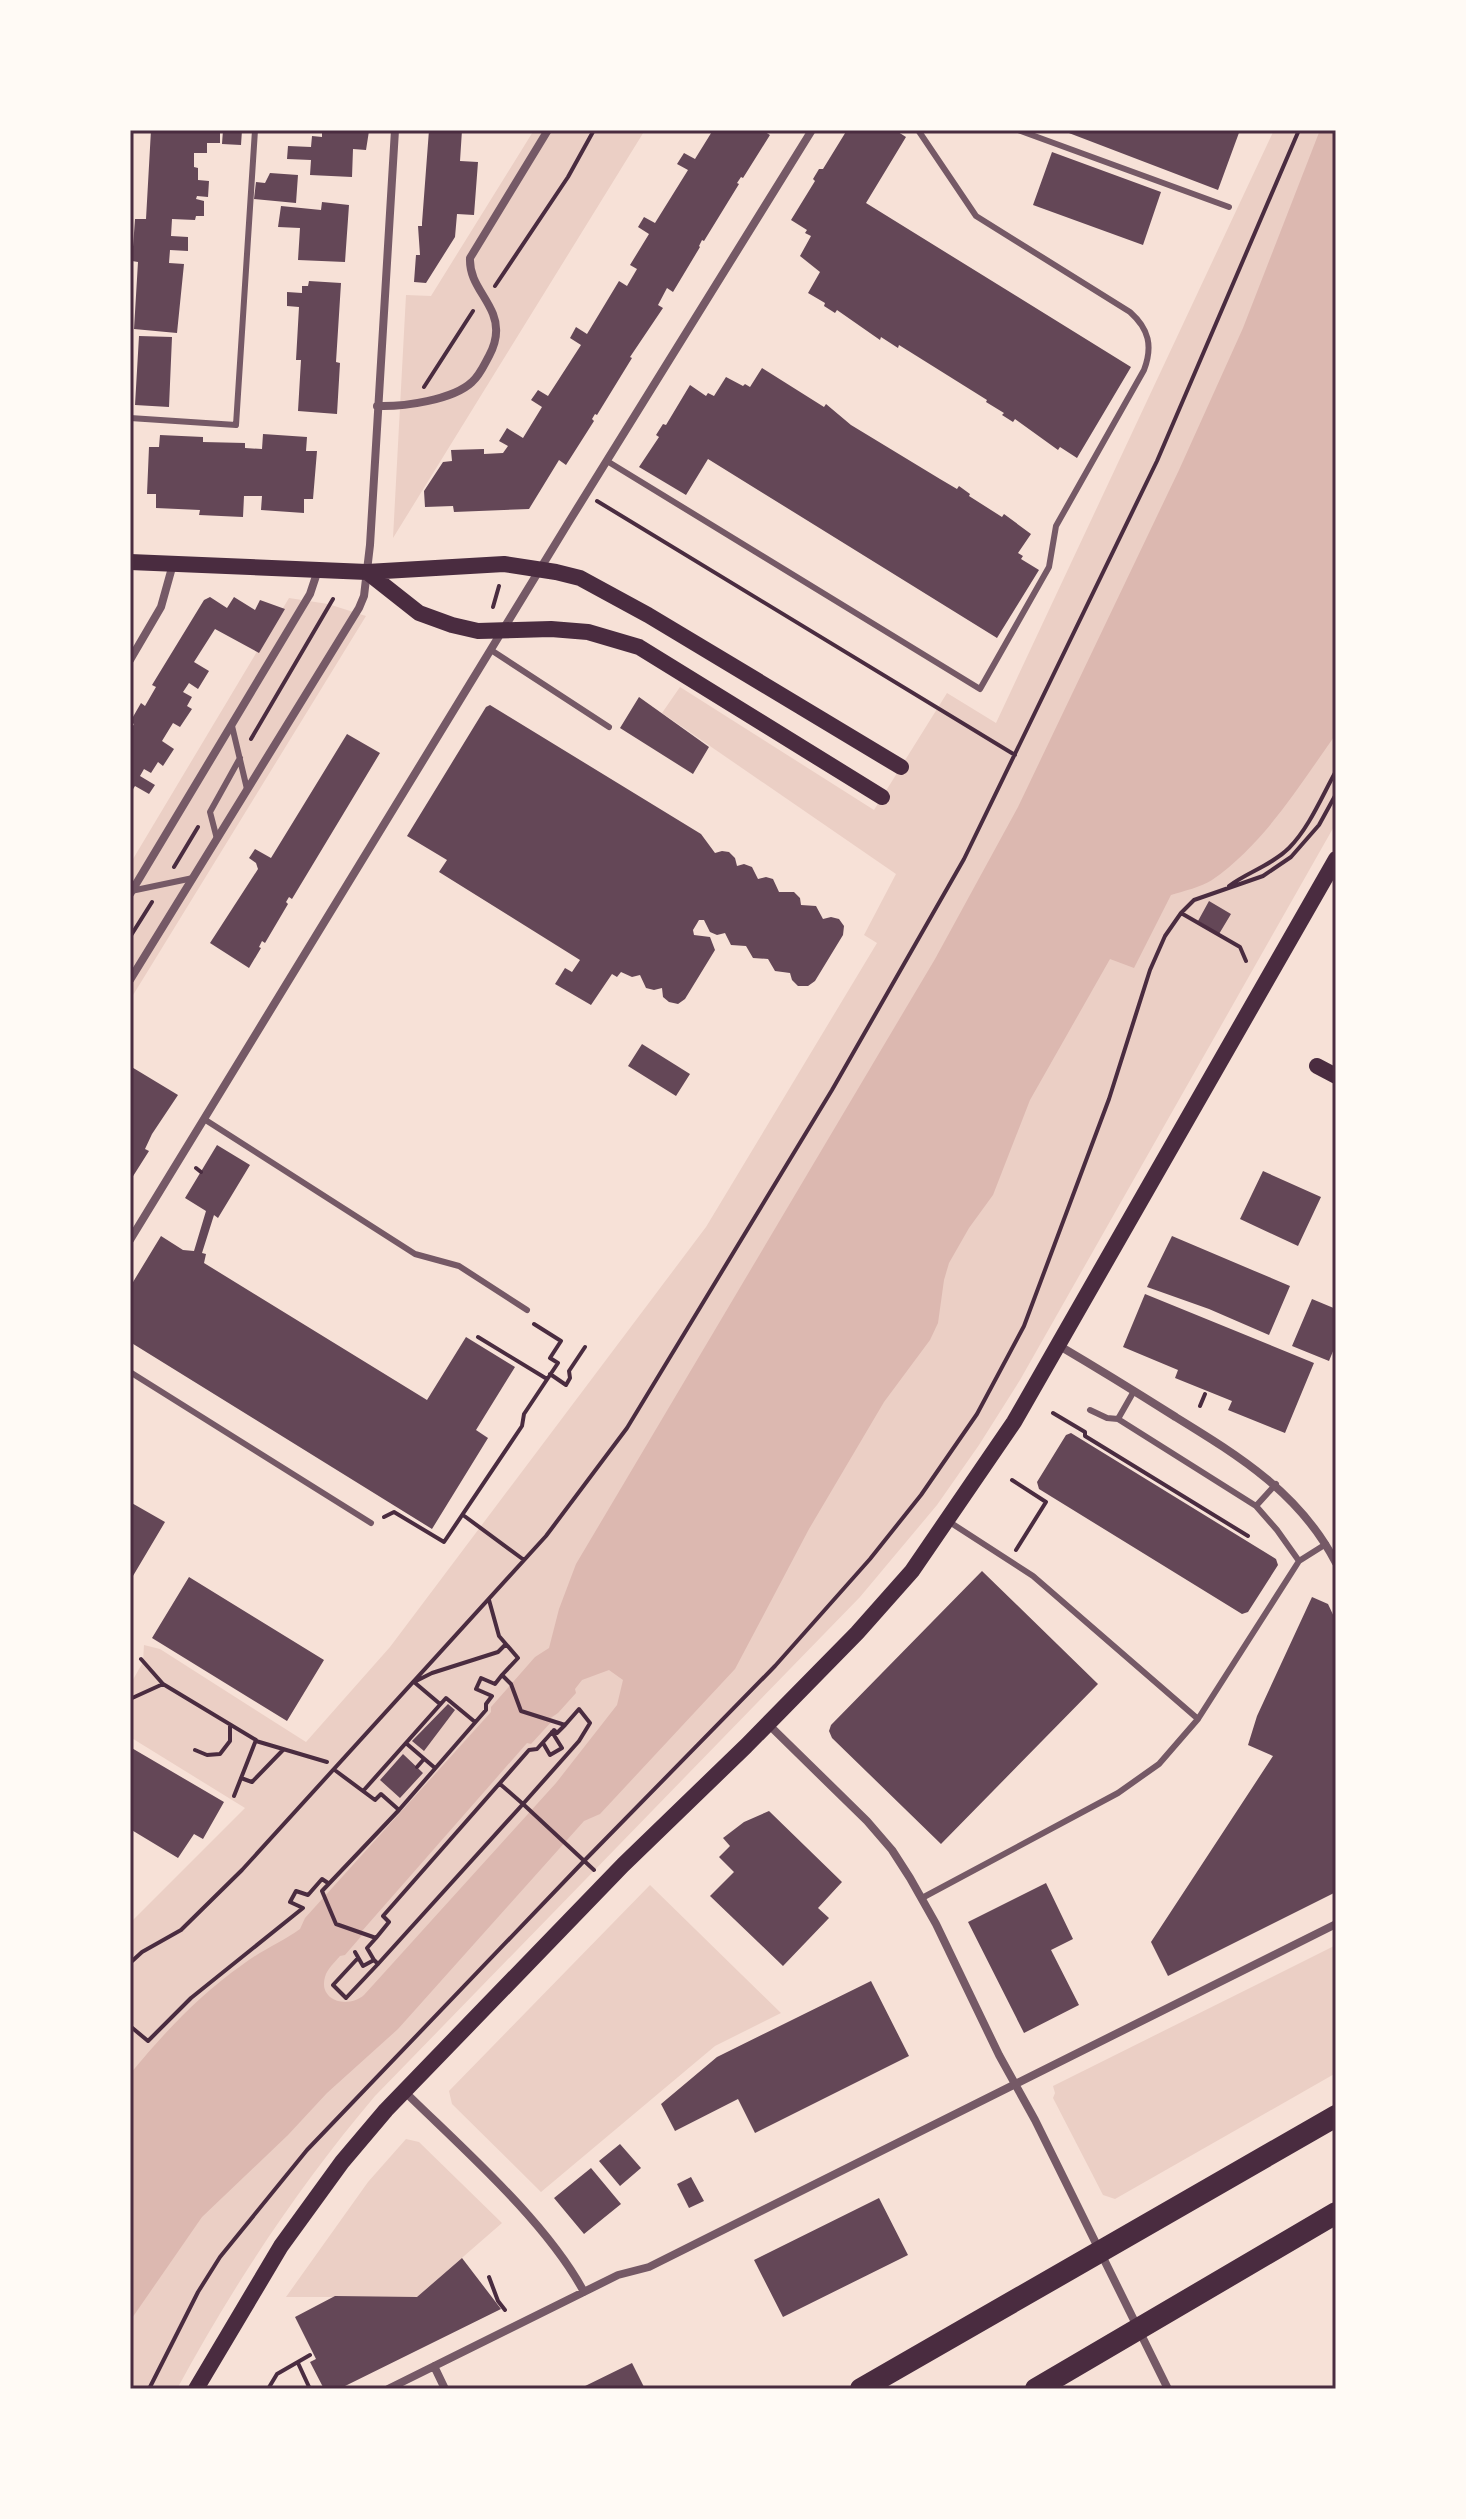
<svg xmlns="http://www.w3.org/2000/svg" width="1466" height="2519" font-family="'PT Serif',serif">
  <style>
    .green { fill: #ebcfc5 }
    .water { fill: #dcb8b0; fill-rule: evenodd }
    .building { fill: #644757 }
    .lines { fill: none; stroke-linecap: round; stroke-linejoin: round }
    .path { stroke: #4a2c40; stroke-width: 4 }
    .service { stroke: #755966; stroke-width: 6 }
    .minor { stroke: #755966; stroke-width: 8 }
    .secondary { stroke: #4a2c40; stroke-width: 16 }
    .motorway { stroke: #4a2c40; stroke-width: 22 }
    .neatline { fill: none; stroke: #4a2c40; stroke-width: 3 }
  </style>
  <rect width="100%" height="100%" fill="#f7e1d7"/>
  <!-- green -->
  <path class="green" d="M534 130H645L393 538 406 295 431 296Z
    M1274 130H1336V823L1020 1380 979 1445 937 1505 860 1597 375 2096C298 2187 234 2284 177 2389H130V1923L245 1808 130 1737V1685L143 1662 144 1645 160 1649 306 1742 390 1647 706 1227 877 943 864 935 896 874 662 713 680 687 874 810 947 693 996 723Z
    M289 598 328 604 366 616 130 1000V864Z
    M650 1885 781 2013 715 2046 541 2192 452 2104 449 2091Z
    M1336 1945V2073L1115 2199 1103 2195 1053 2098 1055 2093 1053 2086Z
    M406 2139 419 2142 502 2223 417 2297H286L368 2182Z"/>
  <!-- water -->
  <path class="water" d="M1320 130H1336V734C1299 786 1265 843 1212 880 1201 887 1184 891 1171 895L1134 968 1110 959 1030 1100 993 1195 969 1228 949 1263 944 1280 938 1323 930 1340 884 1402 809 1529 735 1669 600 1814 584 1821 398 2029 327 2093 288 2135 202 2217 130 2321V2074C164 2033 198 1996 242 1965 260 1951 282 1942 300 1929L305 1918 491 1712V1707L535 1657 549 1648 559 1609 576 1564 935 959 1018 807 1179 470 1243 328ZM609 1670 623 1680 617 1705 556 1783 364 1995C348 2009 318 2001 325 1977 327 1969 335 1962 340 1956L345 1955 364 1933 362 1931 527 1743 531 1744 553 1720 549 1719 558 1713 576 1693 575 1689 582 1680Z"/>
  <!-- building -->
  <path class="building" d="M151 130 220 131V143H207V153H194V167L198 168V180L209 181 208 197 197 196 196 199 204 201V216H196L195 220 172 219 171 236 188 237V251L170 250 169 263 184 264 177 333 134 329 138 262 132 261 135 219H146Z
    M223 130H242L241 145 222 144Z
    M322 130 369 131 366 150 353 149 352 177 310 175 311 160 287 159 288 146 311 147 312 136 322 137Z
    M429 130H462L460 161 478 162 474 215 457 214 455 237 426 283 414 282 416 255H420L418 226H422V223Z
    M713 130H762L770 135 743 178 741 177 737 183 739 184 704 241 702 240 699 246 700 247 673 292 667 288 658 305 663 308 630 357 632 358 597 415 595 414 592 419 594 421 566 465 559 460 529 509 454 512 453 506 425 507 424 491 443 462 452 461 451 450 484 449V454L503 453 508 446 499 441 507 428 523 438 542 407 531 400 538 390 548 396 581 345 570 338 576 327 587 334 619 281 627 286 637 269 630 265 649 234 638 227 644 217 655 223 688 170 677 164 684 153 695 159Z
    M847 130H895L906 137 866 203 1131 367 1077 458 1060 447 1058 450 1015 419 1013 422 1002 415 1004 413 986 402 987 400 899 345 898 348 881 337 880 340 837 310 835 313 824 306 825 303 808 293 820 272 800 256 811 236 805 233 807 230 791 220 815 181 813 179 819 169H823Z
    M1061 130H1240L1218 190Z
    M1052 152 1161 192 1143 245 1033 205Z
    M270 173 298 175 296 203 254 199 256 182 265 183Z
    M322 202 349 205 345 262 298 260 300 228 278 227 281 206 321 210Z
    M309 281 341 283 336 362 340 363 337 414 298 411 301 360H296L299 307 287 306V292L302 293V286H308Z
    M139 336 172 337 169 407 135 405Z
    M762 368 824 407 826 404 851 425 940 479 957 489 959 486 970 494 969 496 1002 517 1004 514 1031 534 1018 553 1023 556 1021 559 1039 570 997 638 708 459 686 495 639 467 659 437 656 435 663 424 666 425 690 385 706 396 708 393 714 396 726 377 743 386 745 384 750 387Z
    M263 434 307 437 306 451H317L313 499H304V513L261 510 262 496H244L243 517 199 515 200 510 156 508V494H147L149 447H159L160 435 203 437V442L245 443V448L262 449Z
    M210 597 227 608 234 597 255 610 260 600 285 609 259 653 215 629 194 662 209 671 198 689 189 683 183 692 192 697 187 706 192 709 180 727 173 723 162 741 174 749 163 766 158 762 151 773 144 769 140 776 155 785 149 794 135 786 130 794V731L134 724 130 722 141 703 145 706 156 687 152 685 204 600Z
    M639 697 709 747 693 774 620 728Z
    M490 705 701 834 715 853 722 851 729 852 735 858 737 866 744 864 752 867 758 879 766 877 773 879 779 892H794L800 898 801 905 816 906 823 919 831 917 839 919 844 926 843 935 815 981 808 986H798L792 980 790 973 775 971 768 959 753 958 746 946 731 945 725 933 717 935 710 932 704 920H699L693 930 694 935 710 937 715 950 685 999 678 1004 669 1002 663 997 662 988 654 990 646 988 640 975 632 977 621 972 617 977 612 974 591 1005 555 984 565 968 572 972 580 960 439 872 447 860 407 836 486 707Z
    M347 734 380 753 292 899 289 897 286 902 288 904 265 943 262 941 259 947 261 948 249 968 210 943 258 869 256 863 249 858 255 849 271 858Z
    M1209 901 1231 914 1219 934 1198 921Z
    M642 1044 690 1074 676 1096 628 1066Z
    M130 1066 178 1095 152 1134 145 1149 149 1151 130 1181Z
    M217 1145 250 1165 218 1218 214 1215 202 1253 206 1254 204 1263 427 1400 466 1337 515 1367 476 1430 488 1438 432 1529 130 1342V1287L161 1236 183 1250 194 1251 206 1211 185 1198Z
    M1263 1171 1321 1197 1298 1246 1240 1219Z
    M1172 1236 1290 1286 1269 1335 1209 1309 1147 1287Z
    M1145 1294 1314 1363 1285 1433 1228 1410 1232 1401 1175 1378 1178 1370 1123 1347Z
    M1312 1299 1336 1309V1344L1329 1361 1292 1346Z
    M1071 1433 1276 1559 1278 1565 1248 1612 1242 1614 1039 1489 1037 1482 1066 1435Z
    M130 1502 165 1522 130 1581Z
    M982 1571 1098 1684 941 1844 832 1738 829 1731 831 1725Z
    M189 1577 324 1660 287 1721 152 1638Z
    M1312 1597 1328 1604 1336 1621V1892L1168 1976 1151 1942 1273 1756 1248 1745 1257 1716Z
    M448 1704 455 1710 424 1751 412 1741Z
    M130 1747 224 1802 203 1839 194 1834 178 1858 130 1829Z
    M403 1754 423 1773 400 1798 380 1780Z
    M769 1811 842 1882 818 1908 829 1918 783 1966 710 1896 734 1872 719 1857 730 1846 723 1838 744 1822Z
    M1046 1883 1073 1939 1051 1950 1079 2005 1024 2033 968 1922Z
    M871 1981 909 2056 755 2133 738 2099 675 2131 661 2104 717 2057Z
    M620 2144 641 2168 620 2186 599 2161Z
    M591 2168 621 2204 584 2234 554 2198Z
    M691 2177 704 2201 689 2208 677 2184Z
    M879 2198 908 2255 783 2317 754 2260Z
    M462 2258 501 2309 339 2389H324L310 2362 316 2359 295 2317 335 2296 417 2297Z
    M632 2363 645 2389H579Z"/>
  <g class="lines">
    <!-- path -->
    <path class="path" d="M495 286 568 177 594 130
      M424 387 473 311
      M597 501 1015 755
      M493 607 499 586
      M251 739 333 599
      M174 867 198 827
      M1229 886C1248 872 1272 865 1289 848 1309 828 1322 796 1336 771
      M1181 913 1240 947 1246 961
      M130 937 152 902
      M196 1168 201 1172
      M478 1337 547 1379
      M550 1374 566 1385 570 1378 569 1371 585 1347
      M1200 1406 1205 1394
      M1053 1413 1085 1432V1436L1248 1536
      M1012 1480 1046 1502 1016 1550
      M463 1515 524 1560
      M384 1517 394 1512 444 1542 522 1426 524 1414 558 1363 550 1358 561 1341 534 1324
      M489 1600 499 1636 518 1658 502 1675
      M141 1659 163 1684 256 1740 234 1796
      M502 1675 511 1684 521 1711 565 1725 557 1733 554 1730 537 1749 529 1750 383 1916 389 1922 376 1938 336 1924 322 1891 399 1810 486 1710V1704L492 1696 476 1689 481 1678 495 1684Z
      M130 1699 163 1684
      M440 1704 414 1682 432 1673 498 1652 505 1645
      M565 1725 579 1709 590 1723 579 1741 523 1804 594 1870
      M256 1741 327 1762
      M543 1743 550 1755 562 1748 552 1732
      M407 1744 435 1768
      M195 1750 207 1755 220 1754 230 1741V1725
      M417 1767 424 1759
      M336 1771 375 1800 381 1794 399 1810
      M241 1778 252 1782 283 1750
      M364 1790 446 1698 475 1722
      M355 1952 363 1966 374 1960 367 1948 376 1938
      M358 1958 333 1985 346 1998 378 1964
      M374 1960 378 1964 523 1804 500 1784
      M130 1963 142 1952 181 1930 242 1870 546 1536 627 1428 832 1090 964 859 1157 461 1299 130
      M130 2026 148 2041 191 1998 303 1908 290 1902 296 1891 308 1895 322 1879 328 1883
      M489 2277 498 2301 505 2310
      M298 2363 310 2389
      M149 2389 198 2292 220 2257 307 2150 584 1861 775 1666 870 1559 921 1495 977 1414 1024 1326 1109 1099 1150 970 1165 936 1181 913 1194 900 1263 876 1291 857 1319 825 1336 794
      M268 2389 277 2374 310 2355"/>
    <!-- service -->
    <path class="service" d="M1018 130 1229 207
      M130 418 236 425 255 130
      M607 461 980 689 1049 567 1056 526 1144 370C1153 346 1149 329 1130 312L976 216 918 130
      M491 650 609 727
      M232 726 247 789
      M217 839 210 812 240 758
      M131 891 193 878
      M204 1119 415 1254 459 1266 527 1310
      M130 1372 371 1523
      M1090 1410 1107 1418 1118 1419 1256 1506 1276 1484
      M1118 1419 1134 1391
      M1256 1506 1277 1530 1299 1561 1326 1544
      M948 1521 1033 1576 1198 1719
      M922 1898 1118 1793 1159 1764 1198 1719 1299 1561"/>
    <!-- minor -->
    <path class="minor" d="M377 406C403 407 453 400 472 382 480 375 484 365 489 356 496 343 499 329 493 314 485 294 469 281 470 258L548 130
      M130 660 161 607 173 564
      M130 894 310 594 318 570
      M130 980 359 608 364 596 370 545 395 130
      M130 1240 570 520 812 130
      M1058 1345C1097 1368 1136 1392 1174 1416 1239 1456 1300 1493 1336 1563
      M768 1724 867 1821 892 1850 910 1878 936 1924 999 2055 1035 2120 1168 2389
      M404 2091C462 2148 546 2221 584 2292
      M434 2366 445 2389
      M388 2389 618 2275 649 2267 1336 1924"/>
    <!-- secondary -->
    <path class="secondary" d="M130 562 367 572 504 564 556 572 580 578 648 615 901 767
      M367 572 419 613 452 625 478 631 551 629 588 632 639 647 882 797
      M1317 1066 1336 1076
      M196 2389 281 2246 342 2162 386 2110 623 1865 746 1746 857 1633 912 1571 1014 1422 1336 859"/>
    <!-- motorway -->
    <path class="motorway" d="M861 2389 1336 2116
      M1036 2389 1336 2213"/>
  </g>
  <!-- border -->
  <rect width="1466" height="2519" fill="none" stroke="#fffaf5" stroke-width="264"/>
  <rect x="132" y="132" width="1202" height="2255" class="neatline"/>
</svg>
